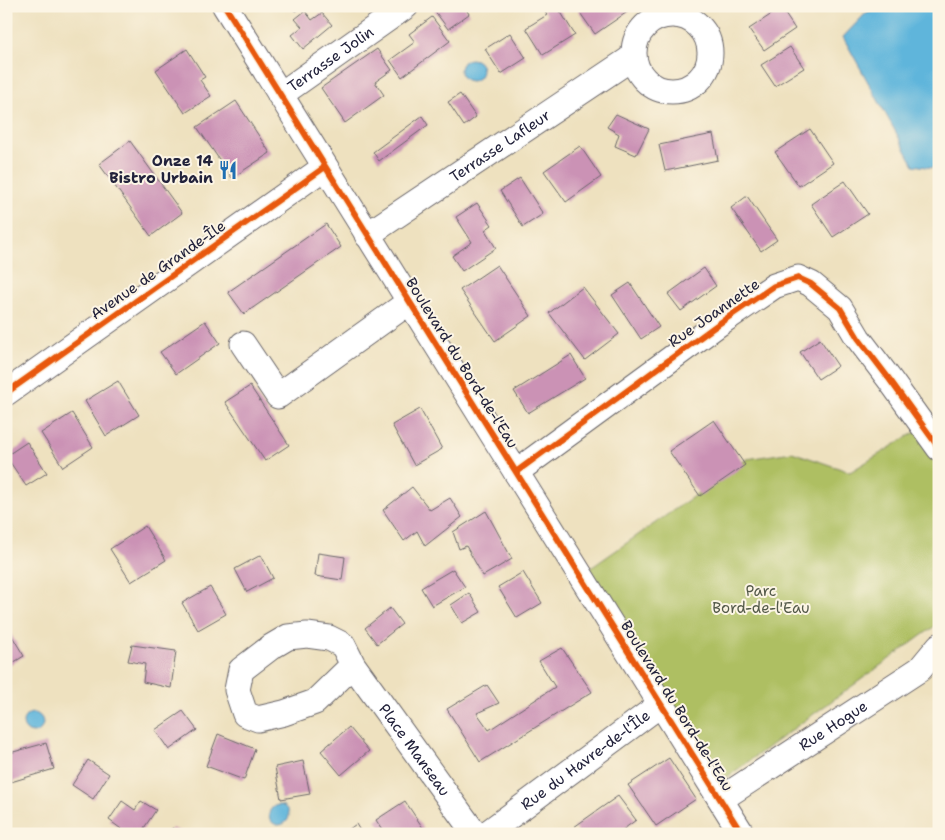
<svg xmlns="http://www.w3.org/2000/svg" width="945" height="840" font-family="'Shantell Sans',sans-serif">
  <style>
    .green { fill: #aebf62; stroke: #68704e }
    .water { fill: #5eb5db; stroke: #406c8b }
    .building { fill: #cb92b5 }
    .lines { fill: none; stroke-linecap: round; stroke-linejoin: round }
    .minor-casing { stroke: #696569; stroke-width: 27 }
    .minor { stroke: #fff; stroke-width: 25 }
    .cycleway-casing { stroke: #fcf5e5; stroke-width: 9 }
    .cycleway { stroke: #e8590c; stroke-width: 6 }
    .labels { text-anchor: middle; stroke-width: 4; stroke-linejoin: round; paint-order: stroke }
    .street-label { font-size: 15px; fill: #22223b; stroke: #fcf5e5 }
    .poi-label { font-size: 15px; font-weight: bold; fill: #22223b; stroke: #fcf5e5; text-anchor: end }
    .park-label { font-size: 15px; fill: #535949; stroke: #fcf5e5 }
  </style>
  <rect width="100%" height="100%" fill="#fcf5e5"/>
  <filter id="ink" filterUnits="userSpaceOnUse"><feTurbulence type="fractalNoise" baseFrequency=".02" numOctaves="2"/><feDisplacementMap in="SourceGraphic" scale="10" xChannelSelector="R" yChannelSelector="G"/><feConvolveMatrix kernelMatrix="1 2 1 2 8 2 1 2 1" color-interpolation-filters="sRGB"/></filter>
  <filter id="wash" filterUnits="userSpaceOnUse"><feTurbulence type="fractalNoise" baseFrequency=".0096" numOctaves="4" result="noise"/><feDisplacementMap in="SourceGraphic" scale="20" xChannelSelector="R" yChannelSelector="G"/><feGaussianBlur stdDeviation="1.12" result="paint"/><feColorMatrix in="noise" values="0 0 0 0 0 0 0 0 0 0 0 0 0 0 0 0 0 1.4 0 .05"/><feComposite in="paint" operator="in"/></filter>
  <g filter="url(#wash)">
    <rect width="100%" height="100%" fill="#eee1bf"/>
    <!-- green -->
    <path class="green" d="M930 423 939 435V623L716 785 575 579 747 459 792 452 850 472Z"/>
    <!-- water -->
    <path class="water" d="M882 6H939V169L914 165 843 37 866 13Z
      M460 70a11 11 0 1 1 22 0a11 11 0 1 1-22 0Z
      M23 723a10 10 0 1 1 20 0a10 10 0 1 1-20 0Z
      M269 815a10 10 0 1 1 20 0a10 10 0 1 1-20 0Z"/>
    <g id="blocks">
      <!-- building -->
      <path class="building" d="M292 6H302L295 11Z
        M439 6H464L469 14 448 29 434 10Z
        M543 6H557L575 35 543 55 526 28 547 15 542 7Z
        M583 6H636L595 34 578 10Z
        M781 8 795 29 764 50 749 29Z
        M305 11 312 20 322 13 332 25 303 49 292 35 302 27 295 19Z
        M432 17 450 41 402 77 390 60 415 42 409 34Z
        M510 33 526 58 501 74 485 49Z
        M790 47 804 68 775 86 761 65Z
        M187 49 205 77 200 80 211 96 185 113 156 70Z
        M377 49 392 70 375 82 384 95 345 123 321 88Z
        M460 94 476 117 464 126 448 102Z
        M236 101 270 153 232 178 197 127Z
        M616 114 649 129 636 155 615 146 619 134 607 127Z
        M422 116 428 125 379 161 373 152Z
        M810 129 833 163 799 186 775 152Z
        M713 134 718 160 665 171 659 145Z
        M130 141 182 213 151 236 99 164Z
        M580 146 601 177 566 202 544 171Z
        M520 178 543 214 523 227 500 191Z
        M845 181 868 214 833 237 811 204Z
        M747 196 777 240 761 251 731 208Z
        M477 203 492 225 485 230 496 248 462 271 452 256 472 242 456 217Z
        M326 224 341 247 244 314 228 292Z
        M497 265 531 316 495 341 460 290Z
        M704 268 716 286 681 311 668 294Z
        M630 283 659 327 641 339 612 295Z
        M583 287 619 334 585 360 549 313Z
        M205 321 220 343 176 374 160 352Z
        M820 339 838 366 818 379 800 352Z
        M571 355 585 378 528 413 514 391Z
        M118 381 139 415 106 436 85 401Z
        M250 386 289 445 265 461 225 402Z
        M420 409 442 449 414 465 392 425Z
        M72 413 93 447 63 467 41 433Z
        M714 420 745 465 700 496 669 451Z
        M27 442 47 473 26 486 6 456Z
        M412 487 430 510 450 498 462 517 425 546 417 531 404 541 383 510Z
        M486 511 512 559 483 576 466 546 459 549 453 532Z
        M145 526 166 560 131 582 110 549Z
        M318 553 345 557 342 580 315 576Z
        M261 555 273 578 247 592 235 569Z
        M453 569 465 587 432 606 421 588Z
        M523 572 542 603 517 618 498 587Z
        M210 587 226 614 198 630 182 603Z
        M469 593 481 612 462 623 451 605Z
        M390 608 402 624 377 644 365 628Z
        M6 626 24 656 6 667Z
        M132 645 176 651 171 688 143 682 145 664 128 661Z
        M562 648 592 692 480 762 447 709 487 685 499 703 477 713 489 730 555 687 539 661Z
        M183 711 197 730 169 750 155 730Z
        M349 727 369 751 341 775 321 751Z
        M218 734 255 749 244 780 206 766Z
        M46 743 54 769 11 782 6 768V754Z
        M669 758 696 799 656 826 628 785Z
        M88 760 109 774 93 799 72 785Z
        M303 761 310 794 281 799 275 767Z
        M618 796 636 820 617 834H579L574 827Z
        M122 801 135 810 141 801 156 810 140 834H128L109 820Z
        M405 801 425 831 422 834H385L376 820Z
        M356 824 362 834H343Z
        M172 828 187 834H169Z"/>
    </g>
  </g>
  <g filter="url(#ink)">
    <use href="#blocks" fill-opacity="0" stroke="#696569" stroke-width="1"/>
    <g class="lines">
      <!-- minor casing -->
      <g class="minor-casing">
        <g id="minor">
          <path d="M225 6 742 834"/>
          <circle cx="672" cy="53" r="38"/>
          <path id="s1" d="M280 95 406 6"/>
          <path id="s2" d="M367 235 633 57"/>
          <path d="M243 344 278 396 409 302"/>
          <path d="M6 393 325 167"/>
          <path d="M516 472 717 325 774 286 798 278 811 284 840 308 858 338 890 380 939 448"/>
          <path id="s3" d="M353 665 315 702 284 713 258 719 245 714 237 690 241 670 271 647 288 637 307 635 329 638 343 645 353 665 475 834"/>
          <path id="s4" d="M721 799 920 669 939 646"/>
          <path id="s5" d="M486 834 661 704"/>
        </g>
      </g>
      <!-- minor -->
      <use href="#minor" class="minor"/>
      <!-- cycleway casing -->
      <g class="cycleway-casing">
        <path id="cycleway" d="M225 6 742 834
          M6 393 325 167
          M516 472 717 325 774 286 798 278 811 284 840 308 858 338 890 380 939 448"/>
      </g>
      <!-- cycleway -->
      <use href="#cycleway" class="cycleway"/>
    </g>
  </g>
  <!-- icons -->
  <defs>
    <g id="restaurant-bare" transform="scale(1.5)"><path d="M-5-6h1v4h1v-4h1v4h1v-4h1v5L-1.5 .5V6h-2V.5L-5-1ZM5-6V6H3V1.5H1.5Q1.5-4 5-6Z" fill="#1f6fb2" stroke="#fcf5e5" stroke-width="2.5" paint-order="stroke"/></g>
  </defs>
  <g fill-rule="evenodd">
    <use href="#restaurant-bare" x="228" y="170"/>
  </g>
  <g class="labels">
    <!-- street labels -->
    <g class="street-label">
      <text dy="5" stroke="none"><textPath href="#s1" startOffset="62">Terrasse Jolin</textPath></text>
      <text dy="5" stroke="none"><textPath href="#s2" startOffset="160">Terrasse Lafleur</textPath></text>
      <text transform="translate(158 270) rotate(-35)" y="5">Avenue de Grande-Île</text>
      <text transform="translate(714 313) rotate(-35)" y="5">Rue Joannette</text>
      <text transform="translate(462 363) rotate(58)" y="5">Boulevard du Bord-de-l'Eau</text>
      <text transform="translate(677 706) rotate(58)" y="5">Boulevard du Bord-de-l'Eau</text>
      <text dy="5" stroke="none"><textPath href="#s4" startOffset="134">Rue Hogue</textPath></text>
      <text dy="5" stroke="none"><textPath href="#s3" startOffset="414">Place Manseau</textPath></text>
      <text dy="5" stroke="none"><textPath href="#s5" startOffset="124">Rue du Havre-de-l'Île</textPath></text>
    </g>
    <!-- poi labels -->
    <g class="poi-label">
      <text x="213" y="166">Onze 14<tspan x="213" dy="17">Bistro Urbain</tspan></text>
    </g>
    <!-- park labels -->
    <g class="park-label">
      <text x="761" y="596">Parc<tspan x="761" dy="17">Bord-de-l'Eau</tspan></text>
    </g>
  </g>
  <!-- margin -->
  <rect width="945" height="840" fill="none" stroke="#fcf5e5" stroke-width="25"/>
</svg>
